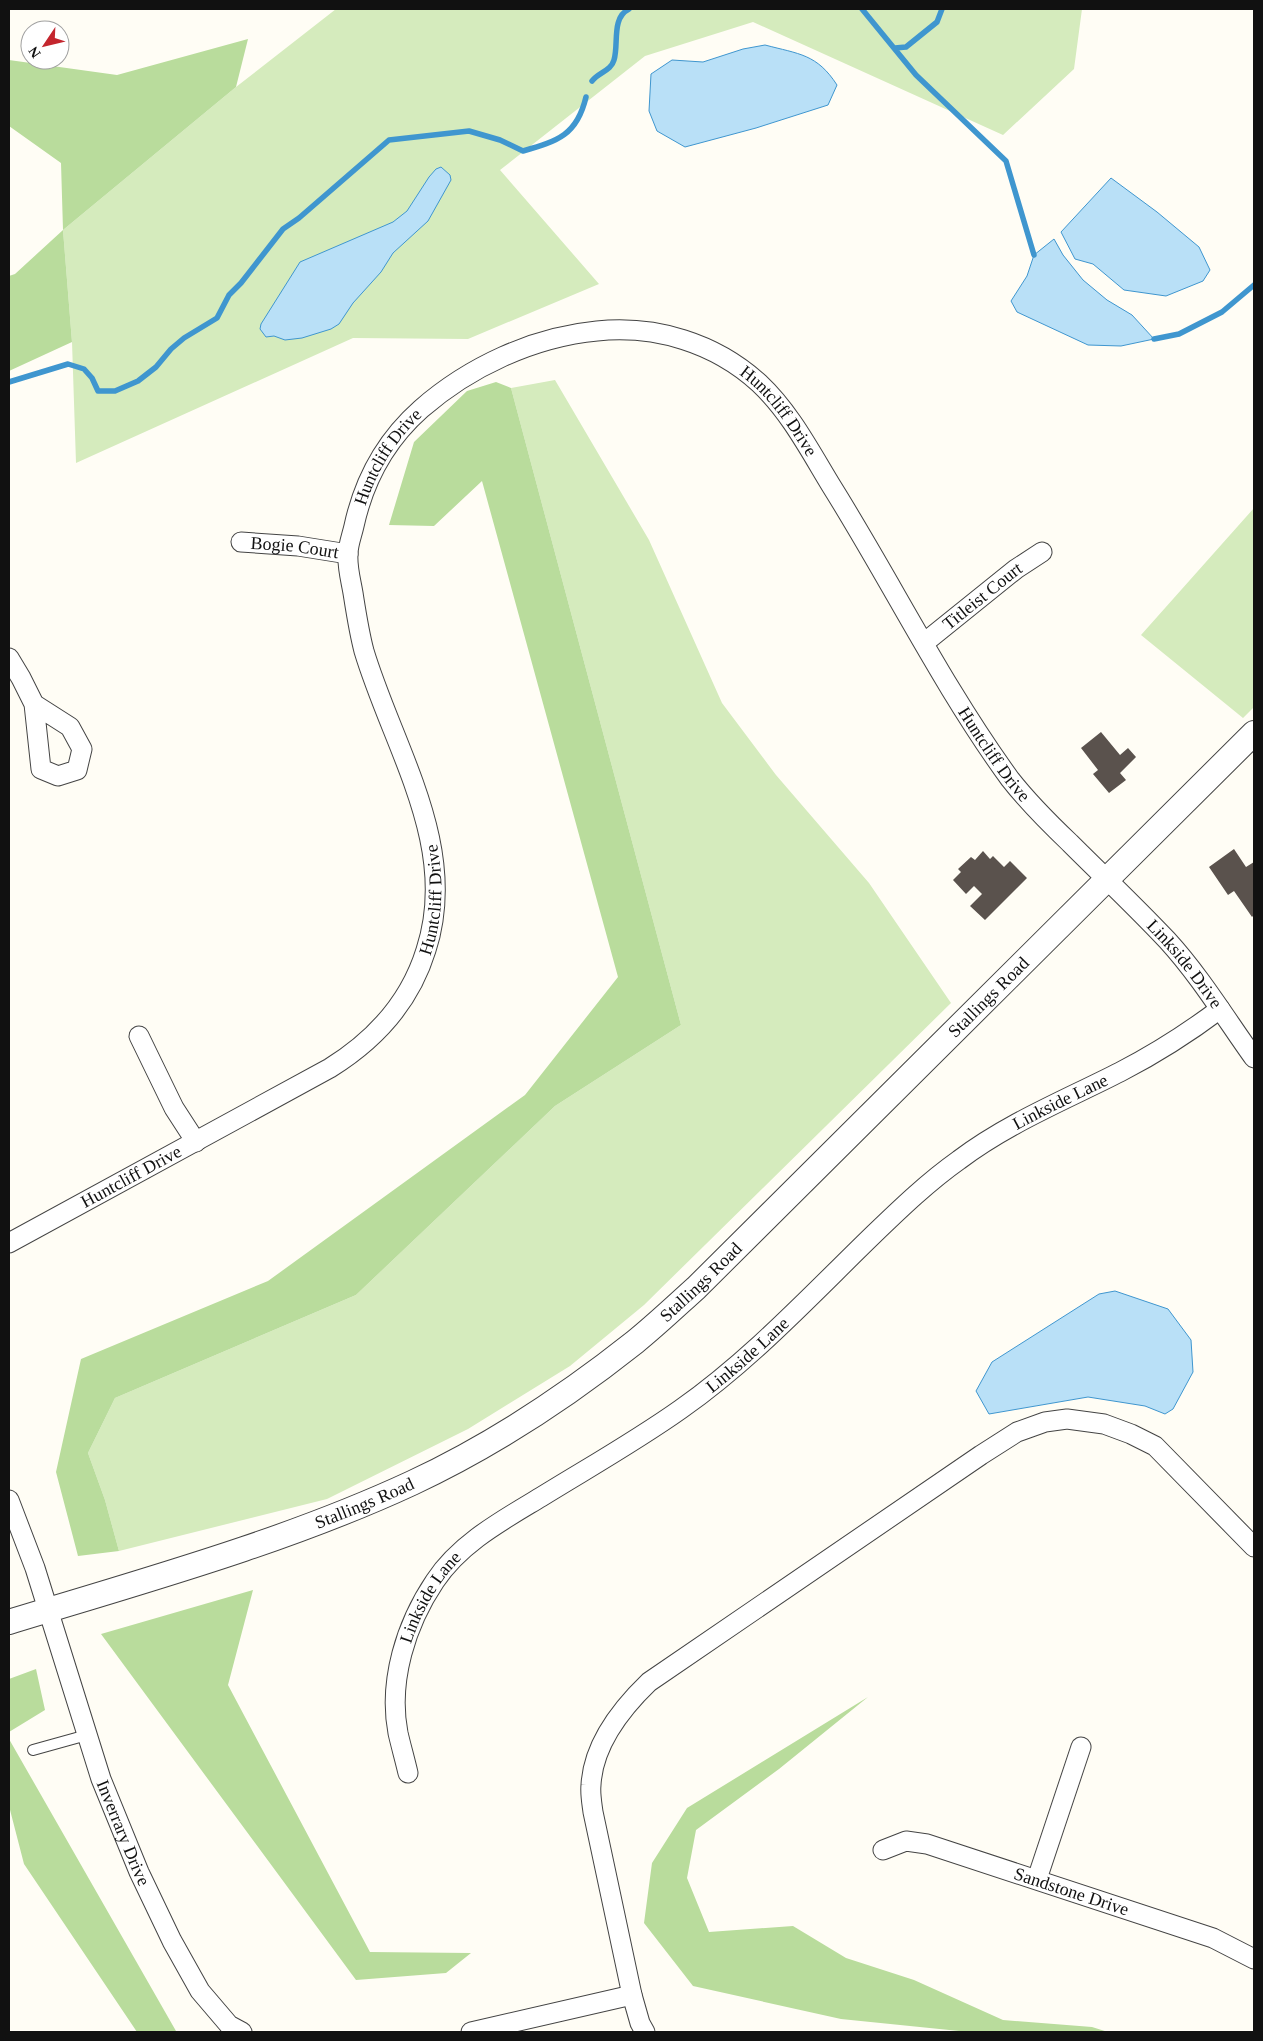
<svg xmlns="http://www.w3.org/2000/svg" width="1263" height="2041" font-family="Georgia,serif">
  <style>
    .green { fill: #d5ebbd }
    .forest { fill: #b9dc9c }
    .water { fill: #b9e0f7; stroke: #3f96cf }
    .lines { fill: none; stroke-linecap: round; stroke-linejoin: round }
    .stream { stroke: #3f96cf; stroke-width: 5.5 }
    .building { fill: #5a524d }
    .service-casing { stroke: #444; stroke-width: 12 }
    .minor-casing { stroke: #444; stroke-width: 21 }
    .tertiary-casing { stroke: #444; stroke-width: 26 }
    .service { stroke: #fff; stroke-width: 10 }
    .minor { stroke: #fff; stroke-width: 19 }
    .tertiary { stroke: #fff; stroke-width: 24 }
    .labels { text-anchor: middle; stroke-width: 5; stroke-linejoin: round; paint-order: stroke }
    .street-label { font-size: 18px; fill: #111; stroke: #fff }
  </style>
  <rect width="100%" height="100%" fill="#fffdf5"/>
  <!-- green -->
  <path class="green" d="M336 9H1082L1074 69 1003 135 753 22 645 56 500 170 599 284 468 339 353 338 76 463 72 342 63 230 236 87Z
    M555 380 649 540 722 703 776 775 869 883 951 1003 644 1305 570 1366 468 1429 327 1499 119 1551 105 1500 88 1453 115 1398 356 1295 555 1106 681 1025 511 388Z
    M1254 508V707L1243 718 1141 635Z"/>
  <!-- forest -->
  <path class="forest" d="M248 39 236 87 63 230 72 342 9 371V276L15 274 63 230 61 163 9 126V60L117 75Z
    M496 382 511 388 681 1025 555 1106 356 1295 115 1398 88 1453 105 1500 119 1551 78 1556 56 1472 81 1359 268 1281 525 1095 618 977 482 481 434 526 389 525 414 442 467 391Z
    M253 1590 228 1685 370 1952 471 1953 446 1973 356 1980 101 1634Z
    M36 1669 45 1710 9 1732V1679Z
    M868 1697 779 1769 696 1830 687 1878 709 1932 793 1926 846 1958 914 1980 1003 2020 1092 2027 1108 2032H969L841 2019 693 1986 644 1923 652 1863 687 1808Z
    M9 1739 176 2031 177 2032H137L24 1864 9 1806Z"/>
  <!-- water -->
  <path class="water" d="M765 45C799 54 817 54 837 85L828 105 756 128 685 147 657 131 649 111 651 74 672 60 703 62 743 49Z
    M441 167 450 175 451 180 428 221 393 253 381 272 353 303 339 324 331 329 302 338 285 340 274 336 266 337 260 329 261 324 300 262 393 222 407 211 429 177 436 169Z
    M1111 178 1157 212 1199 247 1210 270 1203 281 1166 296 1124 290 1093 264 1075 259 1061 232Z
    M1054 239 1063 255 1083 280 1107 300 1132 315 1154 339 1121 346 1088 345 1017 312 1011 301 1027 276 1034 255Z
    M1115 1291 1168 1309 1191 1340 1193 1372 1173 1409 1165 1414 1145 1406 1088 1397 989 1414 976 1391 992 1362 1099 1294Z"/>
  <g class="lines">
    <!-- stream -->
    <path class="stream" d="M862 9 916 75 1006 161 1034 255
      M895 48 906 47 937 22 942 9
      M592 81C599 72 611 71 614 60 619 44 611 18 629 9
      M1154 339 1179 334 1222 312 1254 285
      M9 382 68 364 84 369 92 378 98 391H115L138 381 156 367 171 349 184 338 217 318 229 295 241 283 283 229 299 218 389 140 469 131 500 140 523 151C558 141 577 135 586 97"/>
  </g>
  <!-- building -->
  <path class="building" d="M1101 732 1120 755 1128 748 1136 757 1120 773 1126 780 1109 793 1093 774 1098 770 1081 748Z
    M1234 849 1246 867 1254 862V915L1252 917 1234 891 1228 895 1209 867Z
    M983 851 990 859 993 856 1004 867 1010 861 1027 878 985 920 970 906 982 894 974 886 966 894 953 880 961 872 958 869 971 857 975 860Z"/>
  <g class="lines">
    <!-- service casing -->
    <g class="service-casing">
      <path id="service" d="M33 1750 87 1735"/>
    </g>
    <!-- minor casing -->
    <g class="minor-casing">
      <g id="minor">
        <path id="s1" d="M241 542 298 546 348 554"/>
        <path id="s2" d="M924 643 1016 569 1042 552"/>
        <path d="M9 658 21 678 34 704 41 769 58 776 77 770 82 749 70 727 34 704"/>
        <path d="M139 1036 174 1108 196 1142"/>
        <path id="s3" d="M9 1243 330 1068C375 1040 410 1002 426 950 460 846 393 748 364 651 359 632 356 612 353 593 351 581 347 567 348 554 348 545 352 535 354 526 364 480 386 440 421 409 469 367 533 337 597 331 656 325 715 343 759 383 790 412 810 451 832 487 892 583 943 687 1010 779 1028 802 1049 823 1070 843 1102 875 1136 907 1167 940 1200 976 1226 1019 1254 1058"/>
        <path id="s4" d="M9 1500 35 1568 101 1779 139 1872 172 1941 200 1991 229 2025 242 2032"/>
        <path id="s5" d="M408 1773C405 1760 401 1746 398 1733 388 1681 406 1624 435 1581 460 1543 503 1520 541 1497 588 1468 636 1441 681 1409 752 1359 812 1294 874 1234 901 1208 928 1182 959 1160 1008 1123 1065 1100 1120 1072 1155 1054 1188 1033 1220 1009"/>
        <path id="s6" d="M883 1850 906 1841 927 1844 1213 1938 1254 1959"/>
        <path d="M1037 1879 1081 1747"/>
        <path d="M471 2032 632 1995"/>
        <path d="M645 2032 640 2023 632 1995 593 1812C592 1804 590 1794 591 1785 593 1745 622 1708 649 1682L981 1455 1017 1432 1045 1422 1067 1419 1104 1424 1131 1434 1155 1446 1254 1547"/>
      </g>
    </g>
    <!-- tertiary casing -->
    <g class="tertiary-casing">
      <g id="tertiary">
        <path id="s7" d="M9 1622C143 1581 285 1542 412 1483 491 1446 567 1396 635 1342 656 1325 676 1306 696 1288L1254 733"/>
      </g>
    </g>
    <!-- service -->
    <use href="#service" class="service"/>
    <!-- minor -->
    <use href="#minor" class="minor"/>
    <!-- tertiary -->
    <use href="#tertiary" class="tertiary"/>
  </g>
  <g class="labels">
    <!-- street labels -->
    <g class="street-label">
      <text dy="6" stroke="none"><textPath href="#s3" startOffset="1502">Huntcliff Drive</textPath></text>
      <text dy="6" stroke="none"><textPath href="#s3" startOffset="1038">Huntcliff Drive</textPath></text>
      <text dy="6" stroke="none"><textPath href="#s1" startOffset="54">Bogie Court</textPath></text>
      <text dy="6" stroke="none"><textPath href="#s2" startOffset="75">Titleist Court</textPath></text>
      <text dy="6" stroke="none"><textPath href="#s3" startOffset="1908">Huntcliff Drive</textPath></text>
      <text dy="6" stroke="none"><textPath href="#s3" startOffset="572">Huntcliff Drive</textPath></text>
      <text dy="6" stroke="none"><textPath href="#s3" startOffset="2192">Linkside Drive</textPath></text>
      <text dy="6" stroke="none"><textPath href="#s7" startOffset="1185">Stallings Road</textPath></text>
      <text dy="6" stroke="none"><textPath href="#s5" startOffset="994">Linkside Lane</textPath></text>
      <text dy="6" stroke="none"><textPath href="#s3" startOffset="139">Huntcliff Drive</textPath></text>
      <text dy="6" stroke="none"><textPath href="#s7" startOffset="780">Stallings Road</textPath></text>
      <text dy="6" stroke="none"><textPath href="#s5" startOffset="589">Linkside Lane</textPath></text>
      <text dy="6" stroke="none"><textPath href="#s7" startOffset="375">Stallings Road</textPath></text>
      <text dy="6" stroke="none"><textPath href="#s5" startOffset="185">Linkside Lane</textPath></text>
      <text dy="6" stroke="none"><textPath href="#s4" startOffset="352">Inverrary Drive</textPath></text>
      <text dy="6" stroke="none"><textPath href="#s6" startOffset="198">Sandstone Drive</textPath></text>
    </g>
  </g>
  <!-- border -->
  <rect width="1263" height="2041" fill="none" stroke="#111111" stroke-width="20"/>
  <!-- north arrow -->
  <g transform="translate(45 45) rotate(235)"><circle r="24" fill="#ffffff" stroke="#a0a0a0"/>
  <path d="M0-4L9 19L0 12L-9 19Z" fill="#c4262e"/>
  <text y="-8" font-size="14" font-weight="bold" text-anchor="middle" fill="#111111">N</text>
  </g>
</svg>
